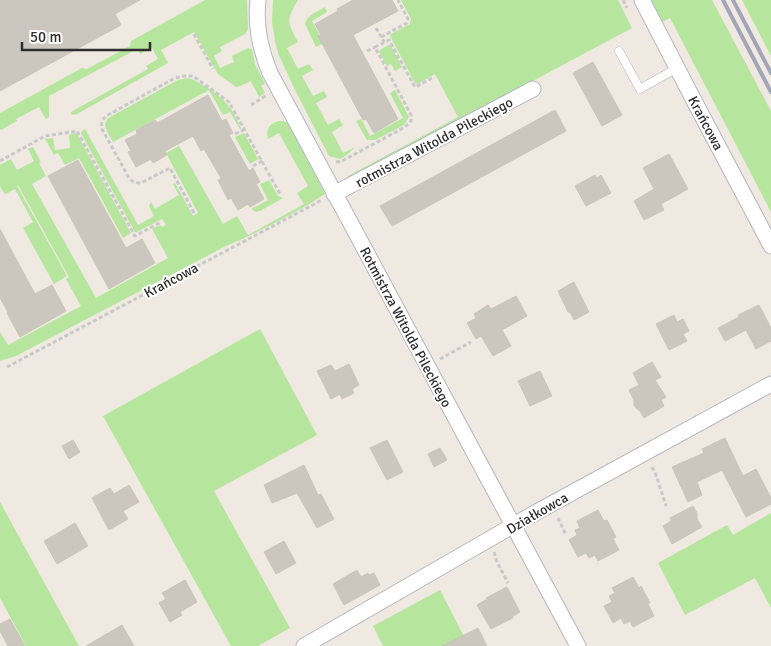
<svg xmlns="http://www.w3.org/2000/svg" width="771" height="646" font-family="Signika,sans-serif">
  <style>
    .green { fill: #b6e59e }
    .building { fill: #cbc7bf; stroke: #cbc5ba }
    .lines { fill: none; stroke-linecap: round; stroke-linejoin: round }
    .service-casing { stroke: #b4b7c1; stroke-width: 9 }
    .minor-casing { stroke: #b4b7c1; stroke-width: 17 }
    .path { stroke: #c9c9c9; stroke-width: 3; stroke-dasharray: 4 2.5; stroke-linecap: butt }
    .service { stroke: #fff; stroke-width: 8 }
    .minor { stroke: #fff; stroke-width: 15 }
    .rail { stroke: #a3a6b8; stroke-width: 4 }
    .labels { text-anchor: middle; stroke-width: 4; stroke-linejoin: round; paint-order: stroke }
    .street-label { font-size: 14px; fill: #2e2e2e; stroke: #fff }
  </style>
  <rect width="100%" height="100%" fill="#efe9e1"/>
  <!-- green -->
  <path class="green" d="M205 0H247L248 29 245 34 220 47 222 51 214 56 220 68 234 62 232 56 248 48 252 49 255 64 265 84 261 86 265 93 259 97 251 81 240 86 236 87 218 74 194 32 161 50 168 63 77 114 73 115 71 114V112L148 69 146 66 158 59 152 48 140 54 137 49 49 96V117L46 119 39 107 16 119 17 121 1 130 0 129V113L82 68 87 69 130 46 131 41Z
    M273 0H298C286 20 287 22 298 42L287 48 298 69 309 64 313 70 302 76 313 96 324 91 327 97 316 103 328 125 339 119 343 125 332 132 343 153 355 147 348 154 340 159 329 156 295 90 278 53 275 41 272 22Z
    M401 0H618L632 28 467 116 343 181 348 176 458 117 435 74 417 84 415 83 390 36 391 34 410 24 411 19Z
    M650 0H712L771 111V212L670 18 662 22Z
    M742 0H771V56Z
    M325 7 327 12 312 21 324 43 316 47 305 24C308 14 317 12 325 7Z
    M389 45 391 46 402 67 395 71 391 64 387 66 379 52 380 50Z
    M187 78C198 80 220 95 227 104 233 111 237 120 241 128L240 129 230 112 223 115 209 90 113 142C109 134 101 126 108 118L178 80Z
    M395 90 409 117 404 125 375 140H367L356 121 361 119 370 136 403 118 390 93Z
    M279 121H284L288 123 325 194C294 214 261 231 226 246L16 356 0 361V332L8 345 81 306 66 279 69 277 18 185 17 186 67 276 54 284 23 228 33 222 15 189 6 194 4 193 0 186V165L11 159 17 170 34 161 28 149 33 147 41 162 39 163 46 176 32 184 96 298 168 258 152 229 160 225 162 227 166 225 162 219 137 232H135L81 133 82 131 85 129 138 225 154 216 149 206 151 202 155 209 179 195 173 184 175 183 193 216 198 213 166 153 179 146 223 224 237 216 248 235 304 204 297 193 308 186 279 133 268 139C265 129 270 123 279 121Z
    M75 133 77 134 131 233 123 238 79 158 65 165 58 153 54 155 45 139 53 138 55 150 70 148 69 135Z
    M244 133 258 159 250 164 235 137Z
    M269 180 278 196 283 198 260 211 256 212 251 209 268 200 260 184Z
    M260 329 317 435 214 491 290 628 258 646H231L103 416Z
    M0 502 79 646H26L0 598Z
    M771 513V608L755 578 685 615 658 563 727 525 733 535Z
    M440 590 469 646H383L373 626Z"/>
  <!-- building -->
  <path class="building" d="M0 0H140L115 14 121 25 0 91Z
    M353 0H392L398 11 353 35 398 119 374 133 366 119 363 120 318 36 321 35 315 24 338 11 337 9Z
    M593 62 622 115 602 126 573 73Z
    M208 95 222 121 226 119 233 133 229 135 249 171 253 168 260 182 256 184 264 199 250 207 248 204 238 210 231 198 228 200 218 180 221 178 204 149 201 151 193 136 165 151 167 155 153 163 151 159 136 167 128 152 131 151 125 140 137 134 136 130 155 120 157 123Z
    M555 110 566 131 392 226 380 206Z
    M669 154 688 189 661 204 664 210 644 220 634 201 654 189 643 168Z
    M78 160 126 248 142 239 155 263 109 289 48 176Z
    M595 175 597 178 601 175 611 193 586 206 575 186Z
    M0 229 35 294 52 285 66 311 20 337 7 313 8 312 0 298Z
    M574 282 589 312 574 320 570 312H568L558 291Z
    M516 296 527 316 502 330 511 346 493 356 481 336 476 339 467 323 476 318 474 314 488 305 491 309Z
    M759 305 771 328V341L756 349 746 330 725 341 718 328 739 317 738 315Z
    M674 315 677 322 683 319 689 331 683 334 687 341 669 350 656 324Z
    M652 362 661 377 655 380 666 397 661 400 664 406 644 418 640 411 636 408 634 405V400L629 390 639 385 633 373Z
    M349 364 359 385 352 389 354 393 342 399 340 394 331 399 317 371 331 365 335 371Z
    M540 371 552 396 530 406 518 381Z
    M725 438 743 476 756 469 771 498V504L746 517 722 470 697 482 702 495 688 502 672 467 704 453 702 449Z
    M73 440 80 452 69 459 62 446Z
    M387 440 403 472 387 480 370 448Z
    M440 448 447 460 434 467 428 454Z
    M304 465 318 495 321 494 334 519 317 528 297 493 272 503 264 485Z
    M129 485 139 502 123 511 128 519 109 530 92 498 110 488 114 494Z
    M693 506 697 513V519L702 527 672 544 663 526 671 521 670 518Z
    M598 510 604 521 607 520 616 537 613 539 619 550 598 561 595 555 589 558 586 553 578 557 569 540 577 535 575 530 580 528 577 521Z
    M75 523 88 546 57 564 44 541Z
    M284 541 296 563 276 574 264 552Z
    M357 570 361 577 368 573 369 575 374 573 380 585 344 605 333 584Z
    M633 577 639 588 641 586 650 603 648 604 654 616 633 627 630 621 624 624 621 618 613 623 604 606 612 602 609 596 615 593 612 588Z
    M185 580 197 602 180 612 182 615 170 622 159 603 166 599 162 593Z
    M507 587 520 612 512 617 513 618 491 629 477 605 487 599 486 598Z
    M10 619 25 646H8L0 631V624Z
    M122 625 134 646H86Z
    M478 628 487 646H442Z"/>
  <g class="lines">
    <!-- service casing -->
    <g class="service-casing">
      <path id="service" d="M619 51 640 89 677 68"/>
    </g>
    <!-- minor casing -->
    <g class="minor-casing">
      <path id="minor" d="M258 0C255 26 260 49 270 73L578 646
        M642 0 690 93 771 246
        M334 194 533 89
        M304 646 533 514 771 384"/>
    </g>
    <!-- path -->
    <path class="path" d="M623 0 627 8
      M376 28 384 42
      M194 34 213 69
      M381 37 407 23 408 19 398 0
      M367 51 375 47
      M251 105 267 95
      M235 134 245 129
      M0 161 45 136 77 131 135 236 161 222
      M336 162 342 161 405 127 411 121V115L375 47 389 40 415 87 434 77
      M253 166 262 161
      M194 213 170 168 141 183C135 183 133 182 129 178L102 129C101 123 102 120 106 116L173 79 182 76H193L229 102 280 194
      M440 359 471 342
      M7 367 322 200
      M652 467 655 472 666 506
      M558 518 566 535
      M494 552 497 562 508 583"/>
    <!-- service -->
    <use href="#service" class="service"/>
    <!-- minor -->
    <use href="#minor" class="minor"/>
    <!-- rail -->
    <path class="rail" d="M723 0 771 92
      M733 0 771 73"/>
  </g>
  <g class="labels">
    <!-- street labels -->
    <g class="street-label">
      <text transform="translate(706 123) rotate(62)" y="5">Krańcowa</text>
      <text transform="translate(434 142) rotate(-28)" y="5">rotmistrza Witolda Pileckiego</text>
      <text transform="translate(171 280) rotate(-28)" y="5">Krańcowa</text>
      <text transform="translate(406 327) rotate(62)" y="5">Rotmistrza Witolda Pileckiego</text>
      <text transform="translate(537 513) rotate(-30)" y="5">Działkowca</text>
    </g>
  </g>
  <!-- scale -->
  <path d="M22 42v8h128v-8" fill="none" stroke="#2e2e2e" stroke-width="2.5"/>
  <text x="30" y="42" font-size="15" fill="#2e2e2e" stroke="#ffffff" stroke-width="4" paint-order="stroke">50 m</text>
</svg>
